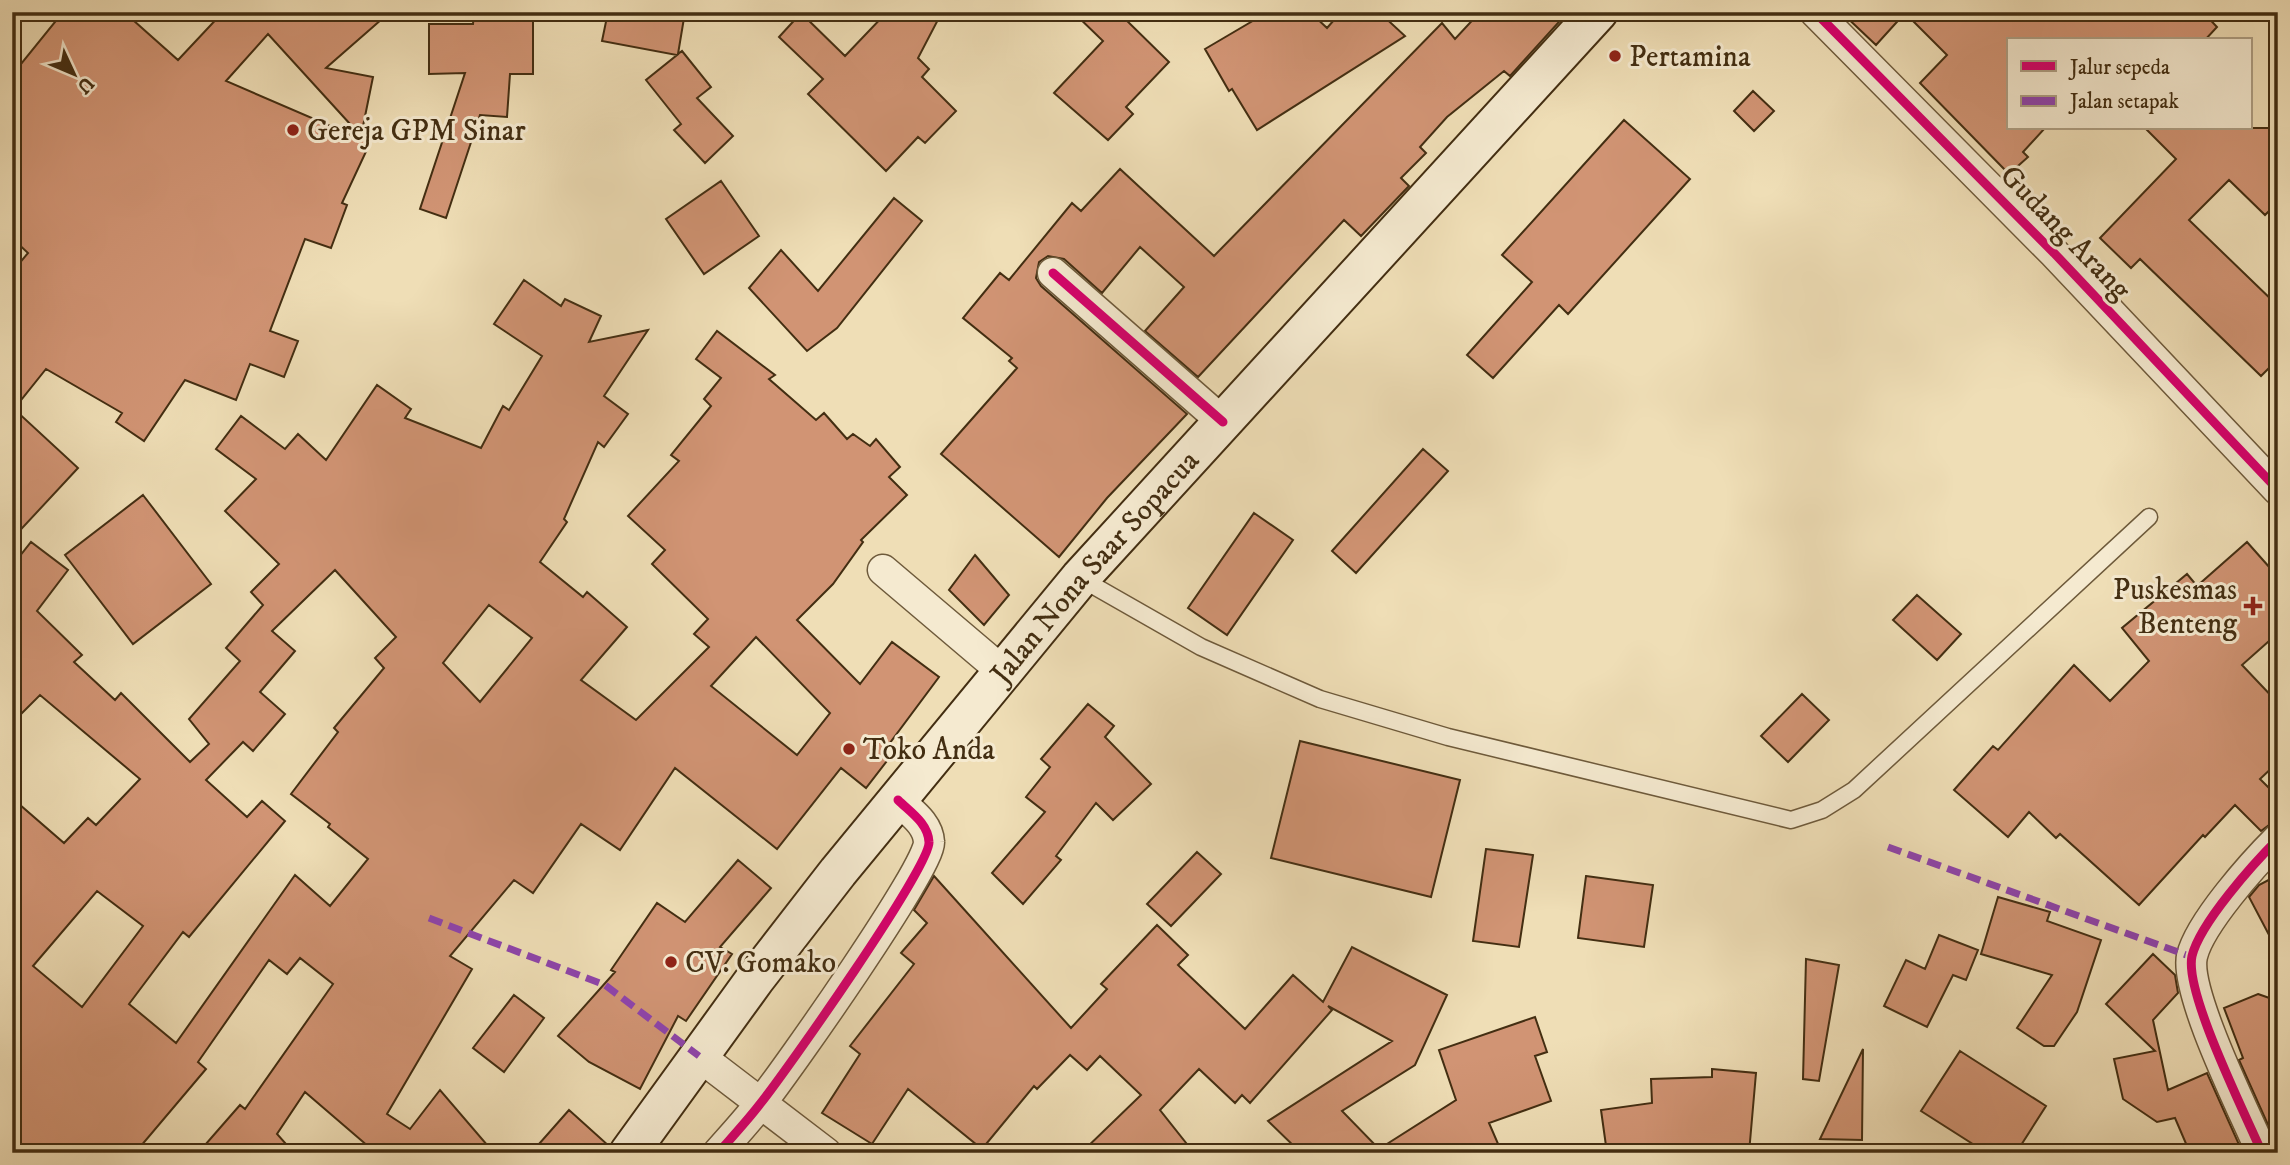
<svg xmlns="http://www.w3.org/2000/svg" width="2290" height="1165" font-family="'IM FELL DW Pica',serif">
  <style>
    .building { fill: #d19474; stroke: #432e12; stroke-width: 2; fill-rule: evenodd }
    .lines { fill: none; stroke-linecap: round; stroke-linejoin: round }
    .service-casing { stroke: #6e5a3b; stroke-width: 19 }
    .minor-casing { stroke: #6e5a3b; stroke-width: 33 }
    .secondary-casing { stroke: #432e12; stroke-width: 42 }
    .service { stroke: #f5ead0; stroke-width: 16 }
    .minor { stroke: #f5ead0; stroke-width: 30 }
    .secondary { stroke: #f5ead0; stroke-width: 38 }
    .quiet { stroke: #8e44ad; stroke-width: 7; stroke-dasharray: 14 7; stroke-linecap: butt }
    .cycleway-casing { stroke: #f5ead0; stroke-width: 13 }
    .cycleway { stroke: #d6006c; stroke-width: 9 }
    .poi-dot { fill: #8f2418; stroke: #f5ead0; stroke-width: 2.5 }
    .labels { text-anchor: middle; stroke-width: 6; stroke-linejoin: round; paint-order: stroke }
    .poi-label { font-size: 30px; fill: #432e12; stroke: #f5ead0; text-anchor: start }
    .street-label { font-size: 30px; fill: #432e12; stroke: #f5ead0 }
  </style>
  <rect width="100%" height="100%" fill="#efdeb6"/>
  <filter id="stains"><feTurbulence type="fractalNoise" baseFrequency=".00286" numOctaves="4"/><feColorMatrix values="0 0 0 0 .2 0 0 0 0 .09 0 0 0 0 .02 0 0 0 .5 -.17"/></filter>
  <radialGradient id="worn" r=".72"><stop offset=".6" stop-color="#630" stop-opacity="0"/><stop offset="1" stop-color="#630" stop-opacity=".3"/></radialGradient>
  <!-- building -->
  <path class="building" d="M63 12H124L178 60 223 12H390L326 68 373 77 361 136 268 34 226 81 370 143 342 203 347 205 331 248 305 239 270 331 298 341 284 377 250 364 236 400 185 380 144 441 116 422 122 413 46 369 14 409 78 468 12 539V272L28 253 12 238V75Z
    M474 12H533V74H510L507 117 480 115 446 218 420 209 465 73 429 74V24H473Z
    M608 12H685L678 54 682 51 711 87 697 98 733 136 705 163 674 130 681 124 646 80 677 55 602 41Z
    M887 12H942L918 58 929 69 922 77 956 111 925 143 918 137 886 171 808 94 823 79 779 37 801 13 845 56Z
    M1073 12H1118L1169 62 1126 107 1133 114 1108 140 1054 93 1103 41Z
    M1268 12H1310L1327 28 1341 12H1379L1405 36 1257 130 1232 89 1229 91 1205 49Z
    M1480 12H1568L1510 76 1504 71 1447 117 1420 147 1426 153 1401 178 1409 186 1361 236 1344 220 1198 377 1145 331 1184 287 1140 247 1102 293 1064 259 1048 256 1039 262 1036 278 1041 286 1187 414 1107 498 1059 557 941 454 1017 368 1009 361 1012 358 963 318 1000 273 1009 280 1072 203 1081 211 1120 169 1214 256 1442 23 1455 39Z
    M1841 12H2203L2217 27 2205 40H2008V128H2045L2023 152 2028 157 2009 174 1920 83 1947 55 1905 13 1876 45Z
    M1753 91 1774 111 1754 131 1734 111Z
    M1624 120 1690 179 1568 314 1559 305 1493 378 1467 355 1532 282 1502 255Z
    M2145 128H2278V202L2265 215 2229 180 2189 220 2278 306V359L2261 376 2140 259 2131 268 2100 238 2176 159Z
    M721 181 759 236 704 274 666 219Z
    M894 198 922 221 837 328 807 351 749 288 781 250 818 291Z
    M524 280 561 306 565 299 601 316 589 342 648 330 604 396 628 414 604 447 598 442 564 519 567 522 540 562 583 597 587 592 627 627 581 680 636 720 709 647 694 634 708 619 652 564 665 550 628 516 679 461 671 455 711 406 704 399 721 378 696 359 717 331 775 375 769 379 816 420 824 413 847 439 853 434 870 446 876 439 900 467 889 477 907 495 861 540 863 542 833 584 797 620 860 684 892 642 939 677 884 751 890 757 866 788 841 768 777 849 675 768 620 850 581 824 533 893 514 880 450 956 472 969 387 1114 410 1129 440 1090 494 1153H376L305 1092 277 1134 294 1153H198L240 1105 245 1109 333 984 300 958 287 974 269 960 198 1062 206 1069 135 1153H12V798L64 843 88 818 96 825 140 779 40 695 12 723V566L31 542 68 570 37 611 82 655 74 662 115 700 121 693 190 762 209 744 189 719 240 661 226 648 263 605 251 592 279 564 225 511 256 479 216 449 241 416 285 449 298 434 326 460 377 385 411 409 405 418 481 448 503 406 509 410 542 356 494 324ZM335 570 396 637 375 658 384 668 334 728 338 732 291 794 330 824 328 827 368 859 330 906 295 875 176 1043 129 1004 183 932 189 937 285 821 262 801 247 817 206 780 243 742 253 751 285 714 260 692 295 651 272 631ZM489 605 532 638 480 702 443 663ZM756 637 830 713 797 755 711 686ZM97 891 143 926 82 1007 33 966Z
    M1423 449 1448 471 1356 573 1332 551Z
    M143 495 211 584 133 644 65 555Z
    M1254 513 1293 540 1227 635 1188 608Z
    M2247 542 2278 577V633L2242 665 2278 703V762L2260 779 2278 797V817L2273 822 2261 831 2235 805 2205 837 2203 835 2139 905 2060 834 2056 838 2029 812 2008 837 1954 790 1993 746 1998 750 2074 665 2110 701 2149 661 2122 628 2187 574 2197 586Z
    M975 555 1009 595 984 625 949 590Z
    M1917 595 1961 634 1937 660 1893 620Z
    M1802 694 1829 720 1788 762 1761 736Z
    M1088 704 1114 726 1105 737 1151 784 1113 820 1096 803 1056 856 1061 860 1023 904 992 873 1045 812 1026 797 1050 767 1041 759Z
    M1300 741 1460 780 1431 897 1271 858Z
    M1486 849 1533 855 1519 947 1473 941Z
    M1197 852 1221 874 1171 926 1147 904Z
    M738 860 771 888 720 947 732 954 686 1021 678 1016 640 1089 589 1062 558 1036 615 972 611 970 657 903 685 922Z
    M2278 875V952L2249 897 2259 885Z
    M934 876 1071 1028 1107 989 1101 984 1157 925 1188 955 1178 965 1245 1029 1293 975 1323 1002 1352 947 1447 995 1415 1065 1342 1111 1379 1149 1456 1100 1439 1050 1535 1017 1547 1052 1535 1056 1551 1101 1489 1123 1502 1153H1301L1268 1121 1392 1041 1328 1006 1332 1010 1250 1103 1242 1095 1235 1103 1199 1069 1160 1110 1194 1153H1081L1141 1095 1100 1056 1087 1070 1070 1055 1037 1089 1034 1086 982 1149 908 1089 872 1144 822 1113 860 1054 850 1046 914 964 901 953 927 923 914 910Z
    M1586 876 1653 885 1644 947 1578 938Z
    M1998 897 2050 912 2047 921 2101 940 2077 1012 2054 1046H2044L2017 1028 2052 975 1981 954Z
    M1939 935 1978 950 1966 980 1953 975 1927 1027 1884 1006 1906 960 1925 969Z
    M2153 954 2175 975 2178 993 2153 1020 2168 1090 2207 1073 2241 1149 2233 1153H2190L2175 1118 2157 1122 2123 1099 2114 1059 2155 1051 2106 1004Z
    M1806 959 1839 965 1819 1081 1803 1079Z
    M2258 994 2278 1001V1134L2273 1136 2239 1060 2243 1058 2224 1008Z
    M514 995 544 1018 504 1072 473 1048Z
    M1863 1049 1862 1140 1820 1139Z
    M1960 1051 2046 1106 2016 1153H1987L1921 1111Z
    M1712 1069 1756 1073 1749 1153H1607L1601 1110 1652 1103 1651 1079 1712 1077Z
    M569 1110 609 1146 607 1153H531Z"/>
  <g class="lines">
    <!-- service casing -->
    <g class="service-casing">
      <path id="service" d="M1080 578 1201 647 1320 699 1448 737 1791 820 1822 810 1854 790 2149 517"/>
    </g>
    <!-- minor casing -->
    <g class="minor-casing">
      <path id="minor" d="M1815 12 2054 253 2278 490
        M1053 273 1223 422
        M883 570 1002 671
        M699 1056 826 1153
        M718 1153C732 1137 747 1121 760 1104 785 1073 931 866 929 842 928 823 910 812 898 800
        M2262 1153C2245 1113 2184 992 2192 956 2200 923 2254 863 2278 839"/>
    </g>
    <!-- secondary casing -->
    <g class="secondary-casing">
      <g id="secondary">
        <path id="s1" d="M629 1153 755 979 838 872 1080 578 1598 12"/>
      </g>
    </g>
    <!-- service -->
    <use href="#service" class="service"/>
    <!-- minor -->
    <use href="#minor" class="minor"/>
    <!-- secondary -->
    <use href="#secondary" class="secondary"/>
    <!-- quiet -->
    <path class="quiet" d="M1888 847 2192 957
      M429 918 605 985 699 1056"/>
    <!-- cycleway casing -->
    <g class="cycleway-casing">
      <path id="cycleway" d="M1815 12 2054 253 2278 490
        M1053 273 1223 422
        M718 1153C732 1137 747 1121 760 1104 785 1073 931 866 929 842 928 823 910 812 898 800
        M2262 1153C2245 1113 2184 992 2192 956 2200 923 2254 863 2278 839"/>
    </g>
    <!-- cycleway -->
    <use href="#cycleway" class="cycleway"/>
  </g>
  <!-- markers -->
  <g class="poi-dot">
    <circle cx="1615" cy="56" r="7"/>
    <circle cx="293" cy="130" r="7"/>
    <path d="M2249.5 595.5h7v7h7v7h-7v7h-7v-7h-7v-7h7z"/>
    <circle cx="849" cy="749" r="7"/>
    <circle cx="671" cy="962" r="7"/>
  </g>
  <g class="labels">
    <!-- poi labels -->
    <g class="poi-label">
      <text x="1629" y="66">Pertamina</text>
      <text x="307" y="140">Gereja GPM Sinar</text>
      <text x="2237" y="599" text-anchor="end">Puskesmas<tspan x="2237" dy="34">Benteng</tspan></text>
      <text x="863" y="759">Toko Anda</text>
      <text x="685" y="972">CV. Gomako</text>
    </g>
    <!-- street labels -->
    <g class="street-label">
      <text transform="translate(2066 232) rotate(46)" y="10">Gudang Arang</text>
      <text dy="10" stroke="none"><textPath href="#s1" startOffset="749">Jalan Nona Saar Sopacua</textPath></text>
    </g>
  </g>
  <!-- margin -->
  <rect width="2290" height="1165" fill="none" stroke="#efdeb6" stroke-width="42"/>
  <rect x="14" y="14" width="2262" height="1137" fill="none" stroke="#432e12" stroke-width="3.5"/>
  <rect x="21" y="21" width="2248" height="1123" fill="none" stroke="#432e12" stroke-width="2"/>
  <!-- legend -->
  <rect x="2007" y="38" width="245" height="91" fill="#f5ead0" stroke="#ae9f84" stroke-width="2"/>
  <rect x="2021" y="61" width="35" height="10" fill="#d6006c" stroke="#ae9f84" stroke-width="2"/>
  <text x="2070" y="74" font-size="21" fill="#432e12">Jalur sepeda</text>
  <rect x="2021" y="96" width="35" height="10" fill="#8e44ad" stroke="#ae9f84" stroke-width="2"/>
  <text x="2070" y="108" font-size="21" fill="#432e12">Jalan setapak</text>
  <!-- north arrow -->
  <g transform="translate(74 74) rotate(134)" stroke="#f5ead0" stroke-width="5" paint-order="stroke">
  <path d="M0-5L12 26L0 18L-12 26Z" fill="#432e12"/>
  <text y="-10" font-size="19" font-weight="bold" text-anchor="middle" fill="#432e12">U</text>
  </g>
  <rect width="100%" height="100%" filter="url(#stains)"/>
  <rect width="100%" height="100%" fill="url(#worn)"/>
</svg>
